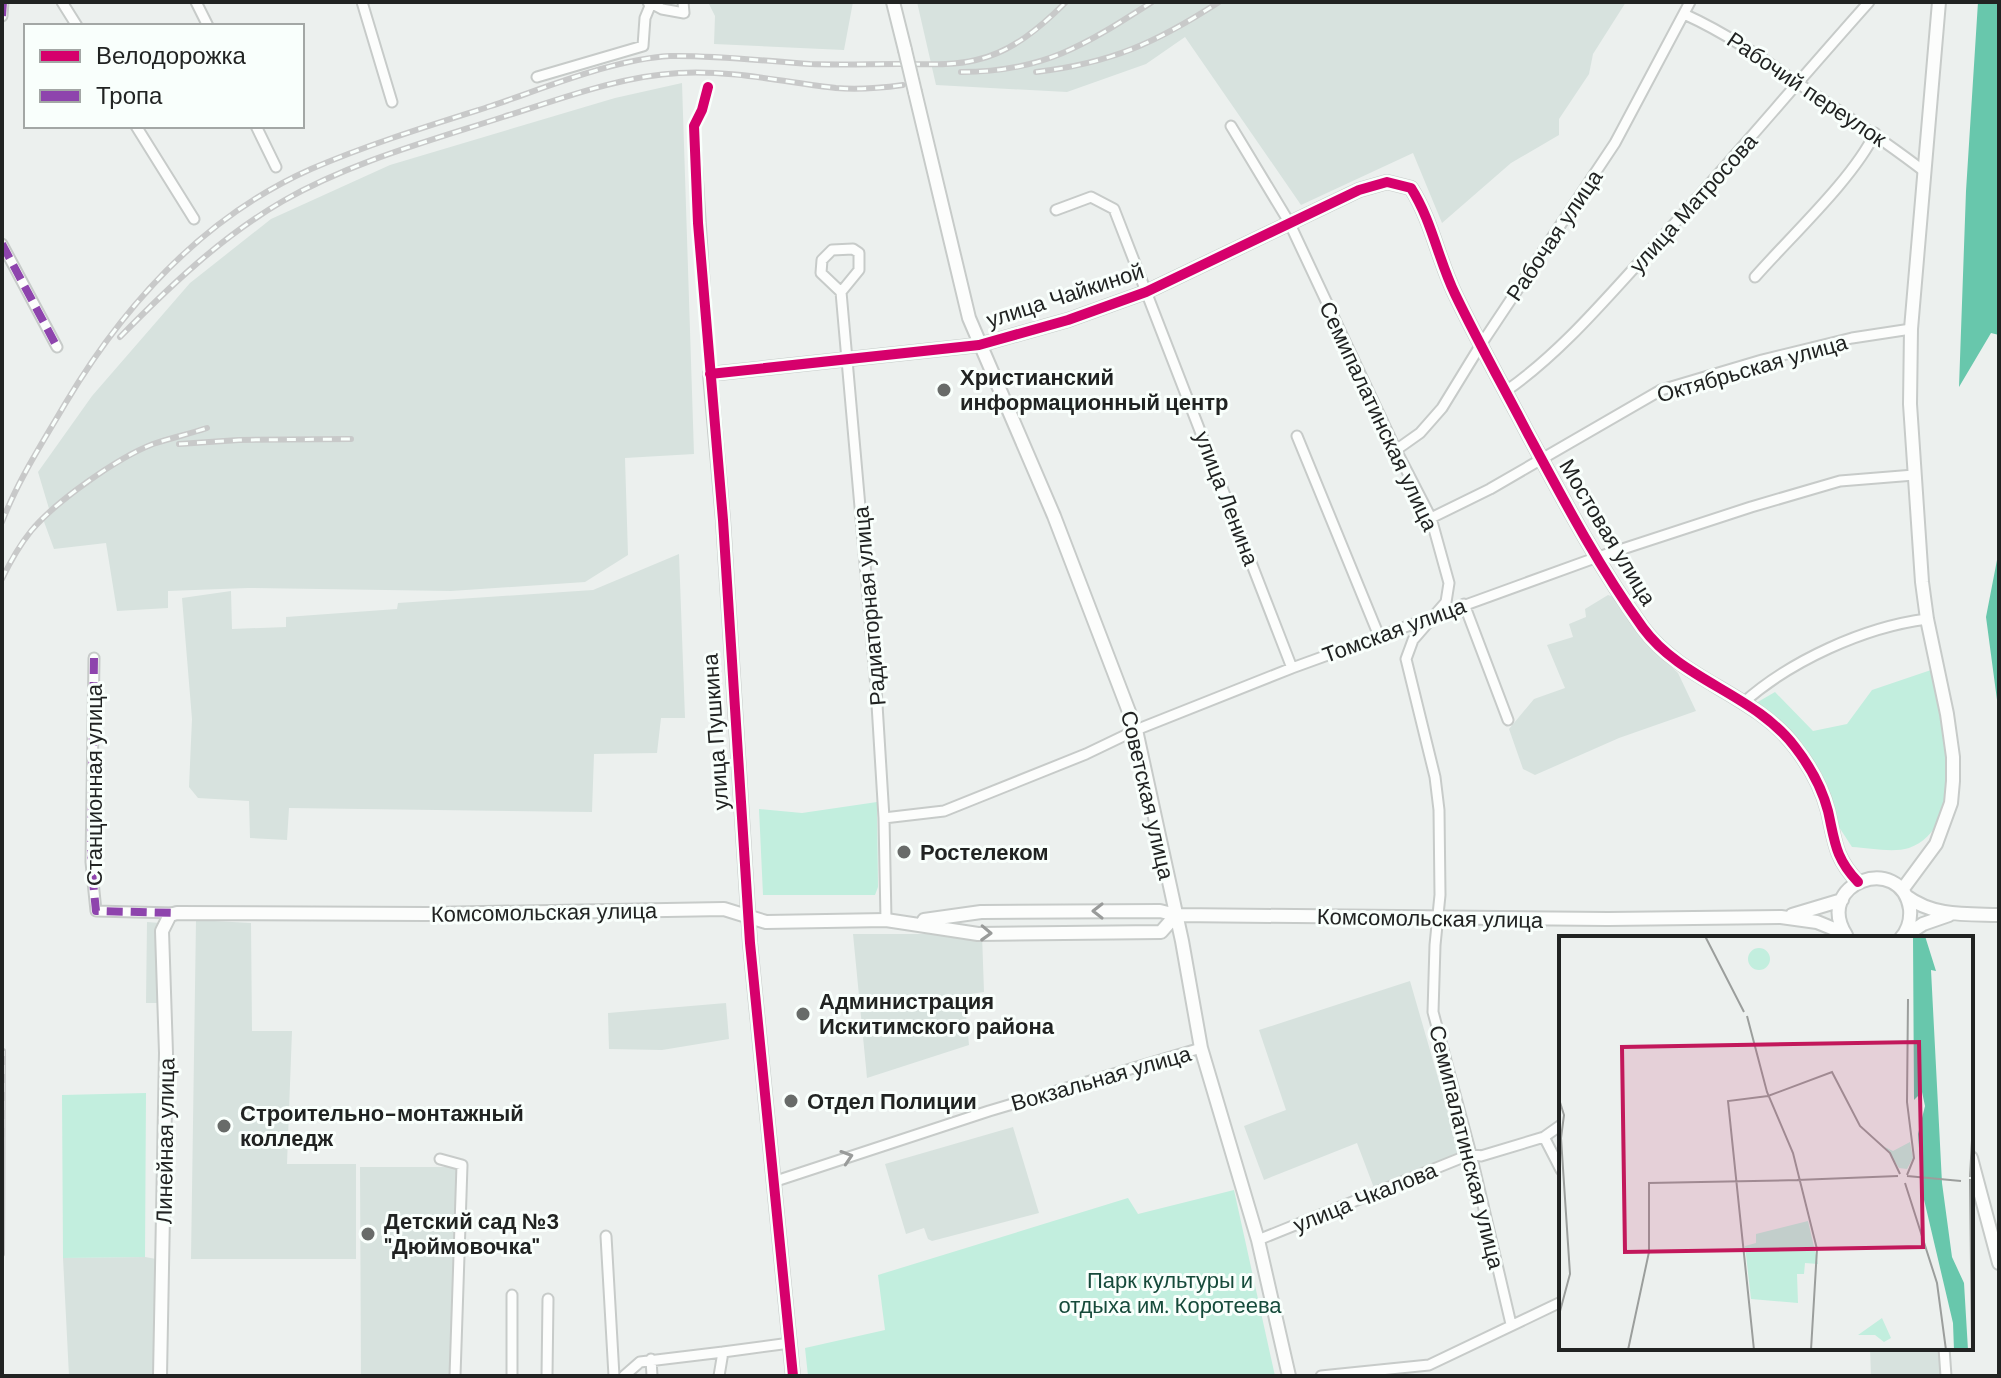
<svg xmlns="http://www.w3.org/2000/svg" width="2001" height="1378" font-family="'DM Sans',sans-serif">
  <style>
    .built { fill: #d7e2de }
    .green { fill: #c2eede }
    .water { fill: #68c7ac }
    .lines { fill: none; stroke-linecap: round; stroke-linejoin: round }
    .street-casing { stroke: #c7cbc9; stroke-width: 13 }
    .secondary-casing { stroke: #c7cbc9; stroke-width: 16 }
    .street { stroke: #fcfdfc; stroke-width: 9 }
    .secondary { stroke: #fcfdfc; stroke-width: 12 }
    .rail-casing { stroke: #c8c9c9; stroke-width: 6 }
    .rail { stroke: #f9fffc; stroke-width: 3; stroke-dasharray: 9; stroke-linecap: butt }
    .secondary-bridge-casing { stroke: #c7cbc9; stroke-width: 16; stroke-linecap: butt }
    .secondary-bridge { stroke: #fcfdfc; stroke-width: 12 }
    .quiet { stroke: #8e44ad; stroke-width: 8; stroke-dasharray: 16 8; stroke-linecap: butt }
    .cycleway-casing { stroke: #f9fffc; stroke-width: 15 }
    .cycleway { stroke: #d6006c; stroke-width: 10 }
    .oneway { stroke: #999b9a }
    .poi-dot { fill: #686b69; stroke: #f9fffc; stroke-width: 3 }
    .labels { text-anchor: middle; stroke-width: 6; stroke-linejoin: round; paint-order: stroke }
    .street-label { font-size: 22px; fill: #212322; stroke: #f9fffc }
    .poi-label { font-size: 22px; font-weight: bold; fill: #212322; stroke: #f9fffc; text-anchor: start }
    .park-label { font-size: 22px; fill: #164b3b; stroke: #f9fffc }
    .inset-road { fill: none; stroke: #9b9e9c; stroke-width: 2 }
    .view { fill: #c2185b; fill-opacity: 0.15; stroke: #c2185b; stroke-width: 4 }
    .inset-edge { fill: none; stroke: #212322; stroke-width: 4 }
  </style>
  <rect width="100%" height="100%" fill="#ecf0ee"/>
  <!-- built -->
  <path class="built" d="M708 2H853L844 50 714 44 715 16Z
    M917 2H1626L1593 54 1589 74 1559 119V135L1511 163 1442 223 1413 153 1301 205 1185 37 1146 64 1067 92 936 85Z
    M682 83 694 454 625 458 628 555 585 582 451 591 248 588 168 591V608L117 611 106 543 54 549 43 519 50 512 38 472 92 396 190 283 271 219 390 165 615 98Z
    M679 554 685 718H661L657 753 594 754 592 812 289 808 287 840 250 838 249 801 198 798 189 787 192 719 182 598 231 591 232 629 286 627V617L397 609 398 603 593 590Z
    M1608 595 1617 598 1654 650 1678 673 1696 711 1619 738 1535 775 1523 769 1509 729 1534 699 1565 688 1547 645 1573 637 1569 624 1586 617 1585 609Z
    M196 920 251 923 252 1031H292L287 1164H356V1259H191Z
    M147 922 160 923 159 1003H146Z
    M853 934H982L984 992 964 995 969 1045 867 1078Z
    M1410 981 1460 1154 1374 1188 1357 1143 1264 1180 1244 1126 1286 1110 1259 1030Z
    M726 1003 729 1039 662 1050 609 1049 608 1013Z
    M1013 1127 1039 1213 932 1241 928 1239 924 1228 906 1234 885 1164Z
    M360 1167H459V1376H361Z
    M145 1257 162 1260 157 1376H69L63 1258Z
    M1870 1348H1943L1944 1376H1871Z"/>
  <!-- green -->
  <path class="green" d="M1931 670C1940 717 1971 826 1909 848 1893 853 1869 848 1852 847L1837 824 1826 789 1800 742 1756 703 1775 692 1813 731 1847 724 1872 690Z
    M877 802 878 887 875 895H763L759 809 802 813Z
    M146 1093 145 1257 63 1258 62 1095Z
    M1234 1190 1275 1376H808L805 1348 885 1330 878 1275 1128 1198 1138 1214Z"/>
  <!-- water -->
  <path class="water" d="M1978 2H1999V335L1991 333 1959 387 1966 191Z
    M1997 560H1999V715L1986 617Z"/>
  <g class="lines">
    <!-- street casing -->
    <g class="street-casing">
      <path id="street" d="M62 2 77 26
        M196 2 208 26
        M362 2 392 102
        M649 2 662 9 684 13 683 2
        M1684 14C1726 33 1762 58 1799 84 1842 113 1884 140 1925 172
        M2 16 3 2
        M537 77 643 46 645 18 650 6 648 2
        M708 87 702 110 694 126 710 374
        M136 126 194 219
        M256 126 276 167
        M1231 126 1289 222 1396 450 1431 518 1449 583 1446 602 1413 640 1406 659 1435 777 1439 810 1440 895 1435 945 1433 1012 1471 1154 1511 1324
        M1056 210 1091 197 1114 209 1292 668
        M2 244 57 347
        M1755 277C1790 237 1853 179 1875 133
        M841 292 821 273 822 260 832 250 853 249 859 253V270L841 292 876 688 884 818 886 920
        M1506 391C1559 354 1602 303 1646 255 1722 172 1794 86 1869 2
        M1297 436 1379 636
        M1396 450 1420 433 1442 408 1480 346 1615 143 1690 2
        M1431 518 1490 489 1661 390 1762 360 1852 338 1911 329
        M1464 604 1508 720
        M94 658 91 862 96 911 174 913
        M1743 703C1790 661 1864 627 1927 619
        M884 818 944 811 1086 754 1136 730 1292 668 1595 558 1751 507 1840 481 1914 475
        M1544 1137 1561 1170
        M440 1159 462 1165 455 1376
        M773 1182 989 1111 1201 1048
        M606 1236 614 1376
        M1258 1240 1471 1154 1481 1156 1544 1137 1561 1125
        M1944 1348 1946 1376
        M651 1359 652 1376
        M512 1376V1295
        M547 1376 548 1299
        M624 1376 640 1362 723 1352
        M719 1376 723 1352 790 1343
        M1321 1376 1429 1365 1561 1302"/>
    </g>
    <!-- secondary casing -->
    <g class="secondary-casing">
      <path id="secondary" d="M893 2 905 50
        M915 92 969 318 1054 516 1136 730 1182 941 1201 1048 1258 1240 1289 1376
        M1902 890 1936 844 1951 803 1953 781V757L1947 714 1927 619 1922 582 1910 404 1911 329 1939 2
        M1906 896C1934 917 1966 914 1999 915
        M1792 915 1842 900
        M924 920 981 912 1160 911 1176 915 1608 919 1781 917 1817 922 1844 933
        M1846 935C1813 883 1901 852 1910 909 1911 920 1908 930 1901 938
        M1905 936 1923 924 1949 915
        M1971 1158 1999 1263
        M160 1376 166 1053 162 931 170 915 177 913 428 914 724 909 766 922 886 920 978 934 1161 932 1176 915
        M793 1376 750 943 723 520 710 374 979 345 1068 320 1146 292 1359 190 1387 182 1411 188C1432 221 1438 259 1455 294 1478 342 1504 388 1528 434 1564 501 1599 567 1643 628 1682 681 1755 694 1795 747 1809 765 1822 788 1828 811 1835 842 1835 858 1858 882"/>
    </g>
    <!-- street -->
    <use href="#street" class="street"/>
    <!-- secondary -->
    <use href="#secondary" class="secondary"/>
    <!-- rail casing -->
    <g class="rail-casing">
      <path id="rail" d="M961 72C1043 72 1085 45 1152 2
        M1036 72C1111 63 1156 43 1219 2
        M120 337C170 286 221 237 283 201 351 162 429 141 503 117 560 99 620 76 679 73 732 70 784 82 836 88 858 90 881 88 903 85
        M179 444 239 440 351 439
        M2 522C18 480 43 442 65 404 124 305 203 217 311 169 369 144 431 125 491 106 545 88 614 59 670 56 716 55 764 61 810 64 840 65 870 64 899 64 925 64 951 66 976 60 1012 52 1041 27 1066 2
        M2 579C10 562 19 546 31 531 56 501 117 458 153 444 171 438 189 434 207 428
        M2 1254 3 1051"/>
    </g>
    <!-- rail -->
    <use href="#rail" class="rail"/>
    <!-- secondary-bridge casing -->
    <g class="secondary-bridge-casing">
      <path id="secondary-bridge" d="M905 50 915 92"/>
    </g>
    <!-- secondary-bridge -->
    <use href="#secondary-bridge" class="secondary-bridge"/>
    <!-- quiet -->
    <path class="quiet" d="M2 16 3 2
      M2 244 57 347
      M94 658 91 862 96 911 177 913"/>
    <!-- cycleway casing -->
    <g class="cycleway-casing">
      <path id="cycleway" d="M708 87 702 110 694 126 698 223 723 520 750 943 793 1376
        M710 374 979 345 1068 320 1146 292 1359 190 1387 182 1411 188C1432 221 1438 259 1455 294 1478 342 1504 388 1528 434 1564 501 1599 567 1643 628 1682 681 1755 694 1795 747 1809 765 1822 788 1828 811 1835 842 1835 858 1858 882"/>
    </g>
    <!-- cycleway -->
    <use href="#cycleway" class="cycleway"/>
  </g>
  <!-- one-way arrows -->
  <defs><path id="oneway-chevron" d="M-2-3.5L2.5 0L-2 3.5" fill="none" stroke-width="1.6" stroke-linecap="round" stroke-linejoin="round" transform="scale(2)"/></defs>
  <g class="oneway">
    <use href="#oneway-chevron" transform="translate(1098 911) rotate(180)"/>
    <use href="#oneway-chevron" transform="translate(986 933) rotate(2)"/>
    <use href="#oneway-chevron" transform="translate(847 1157) rotate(-18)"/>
  </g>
  <!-- markers -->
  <g class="poi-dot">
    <circle cx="944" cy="390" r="8"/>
    <circle cx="904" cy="852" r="8"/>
    <circle cx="803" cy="1014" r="8"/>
    <circle cx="791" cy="1101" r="8"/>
    <circle cx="224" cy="1126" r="8"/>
    <circle cx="368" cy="1234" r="8"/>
  </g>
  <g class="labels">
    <!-- street labels -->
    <g class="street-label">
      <text transform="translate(1807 89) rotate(34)" y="8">Рабочий переулок</text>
      <text transform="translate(1693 203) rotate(-48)" y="8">улица Матросова</text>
      <text transform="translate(1554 235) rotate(-56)" y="8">Рабочая улица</text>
      <text transform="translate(1065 295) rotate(-18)" y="8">улица Чайкиной</text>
      <text transform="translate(1752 368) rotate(-16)" y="8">Октябрьская улица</text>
      <text transform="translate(1379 416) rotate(65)" y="8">Семипалатинская улица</text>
      <text transform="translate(1227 498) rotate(69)" y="8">улица Ленина</text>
      <text transform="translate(1608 532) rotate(59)" y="8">Мостовая улица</text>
      <text transform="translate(869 606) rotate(-95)" y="8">Радиаторная улица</text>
      <text transform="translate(1394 630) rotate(-20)" y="8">Томская улица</text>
      <text transform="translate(715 732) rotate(-94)" y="8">улица Пушкина</text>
      <text transform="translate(94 785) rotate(-90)" y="8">Станционная улица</text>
      <text transform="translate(1148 795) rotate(77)" y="8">Советская улица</text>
      <text transform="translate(544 912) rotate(-1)" y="8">Комсомольская улица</text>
      <text transform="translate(1430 918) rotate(1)" y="8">Комсомольская улица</text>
      <text transform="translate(1101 1078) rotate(-16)" y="8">Вокзальная улица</text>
      <text transform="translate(165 1141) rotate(-89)" y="8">Линейная улица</text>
      <text transform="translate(1467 1147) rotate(76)" y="8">Семипалатинская улица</text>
      <text transform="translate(1365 1197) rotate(-22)" y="8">улица Чкалова</text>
    </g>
    <!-- poi labels -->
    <g class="poi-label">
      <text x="960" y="385">Христианский<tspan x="960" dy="25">информационный центр</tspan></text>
      <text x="920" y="860">Ростелеком</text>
      <text x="819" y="1009">Администрация<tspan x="819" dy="25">Искитимского района</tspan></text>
      <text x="807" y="1109">Отдел Полиции</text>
      <text x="240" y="1121">Строительно-монтажный<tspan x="240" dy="25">колледж</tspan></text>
      <text x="384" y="1229">Детский сад №3<tspan x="384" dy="25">"Дюймовочка"</tspan></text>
    </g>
    <!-- park labels -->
    <g class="park-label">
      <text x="1170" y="1288">Парк культуры и<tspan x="1170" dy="25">отдыха им. Коротеева</tspan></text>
    </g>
  </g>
  <!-- overview -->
  <g transform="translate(1559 936)">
    <rect width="414" height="414" fill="#ecf0ee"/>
    <path d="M189 23a11 11 0 1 1 22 0a11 11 0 1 1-22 0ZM351 206 354 222 348 233 340 232 326 211 334 215ZM249 285 259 328 246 327 245 338H238L239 367 192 363 186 310 197 307V298ZM323 382 332 402 325 406 316 399H299Z" fill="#c2eede"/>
    <path d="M354 0H366L377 35 372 34 383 247 393 321 405 347 409 414H395L394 387 363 255 359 198 366 170 363 156 355 164Z" fill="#68c7ac"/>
    <path class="inset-road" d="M146 0 185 76M188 80 208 156 234 217 258 313 252 414M0 163 5 179 2 202 11 338 0 379M348 239 355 222 348 166 349 63M348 240 402 245M411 241 414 185M411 243 413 414M238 244 339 240M346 247 378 347 387 414M69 414 90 316V247L240 244M195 414 169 165 209 160 273 136 301 190 331 217 341 238"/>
    <path class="view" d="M360 106 364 311 66 316 63 111Z"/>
    <rect width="414" height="414" class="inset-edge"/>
  </g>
  <!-- border -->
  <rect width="2001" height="1378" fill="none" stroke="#212322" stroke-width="8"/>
  <!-- legend -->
  <rect x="24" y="24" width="280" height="104" fill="#f9fffc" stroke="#a3a7a5" stroke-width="2"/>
  <rect x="40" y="50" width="40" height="12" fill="#d6006c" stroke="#a3a7a5" stroke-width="2"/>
  <text x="96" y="64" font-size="24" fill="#212322">Велодорожка</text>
  <rect x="40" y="90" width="40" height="12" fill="#8e44ad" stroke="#a3a7a5" stroke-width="2"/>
  <text x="96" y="104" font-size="24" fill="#212322">Тропа</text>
</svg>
